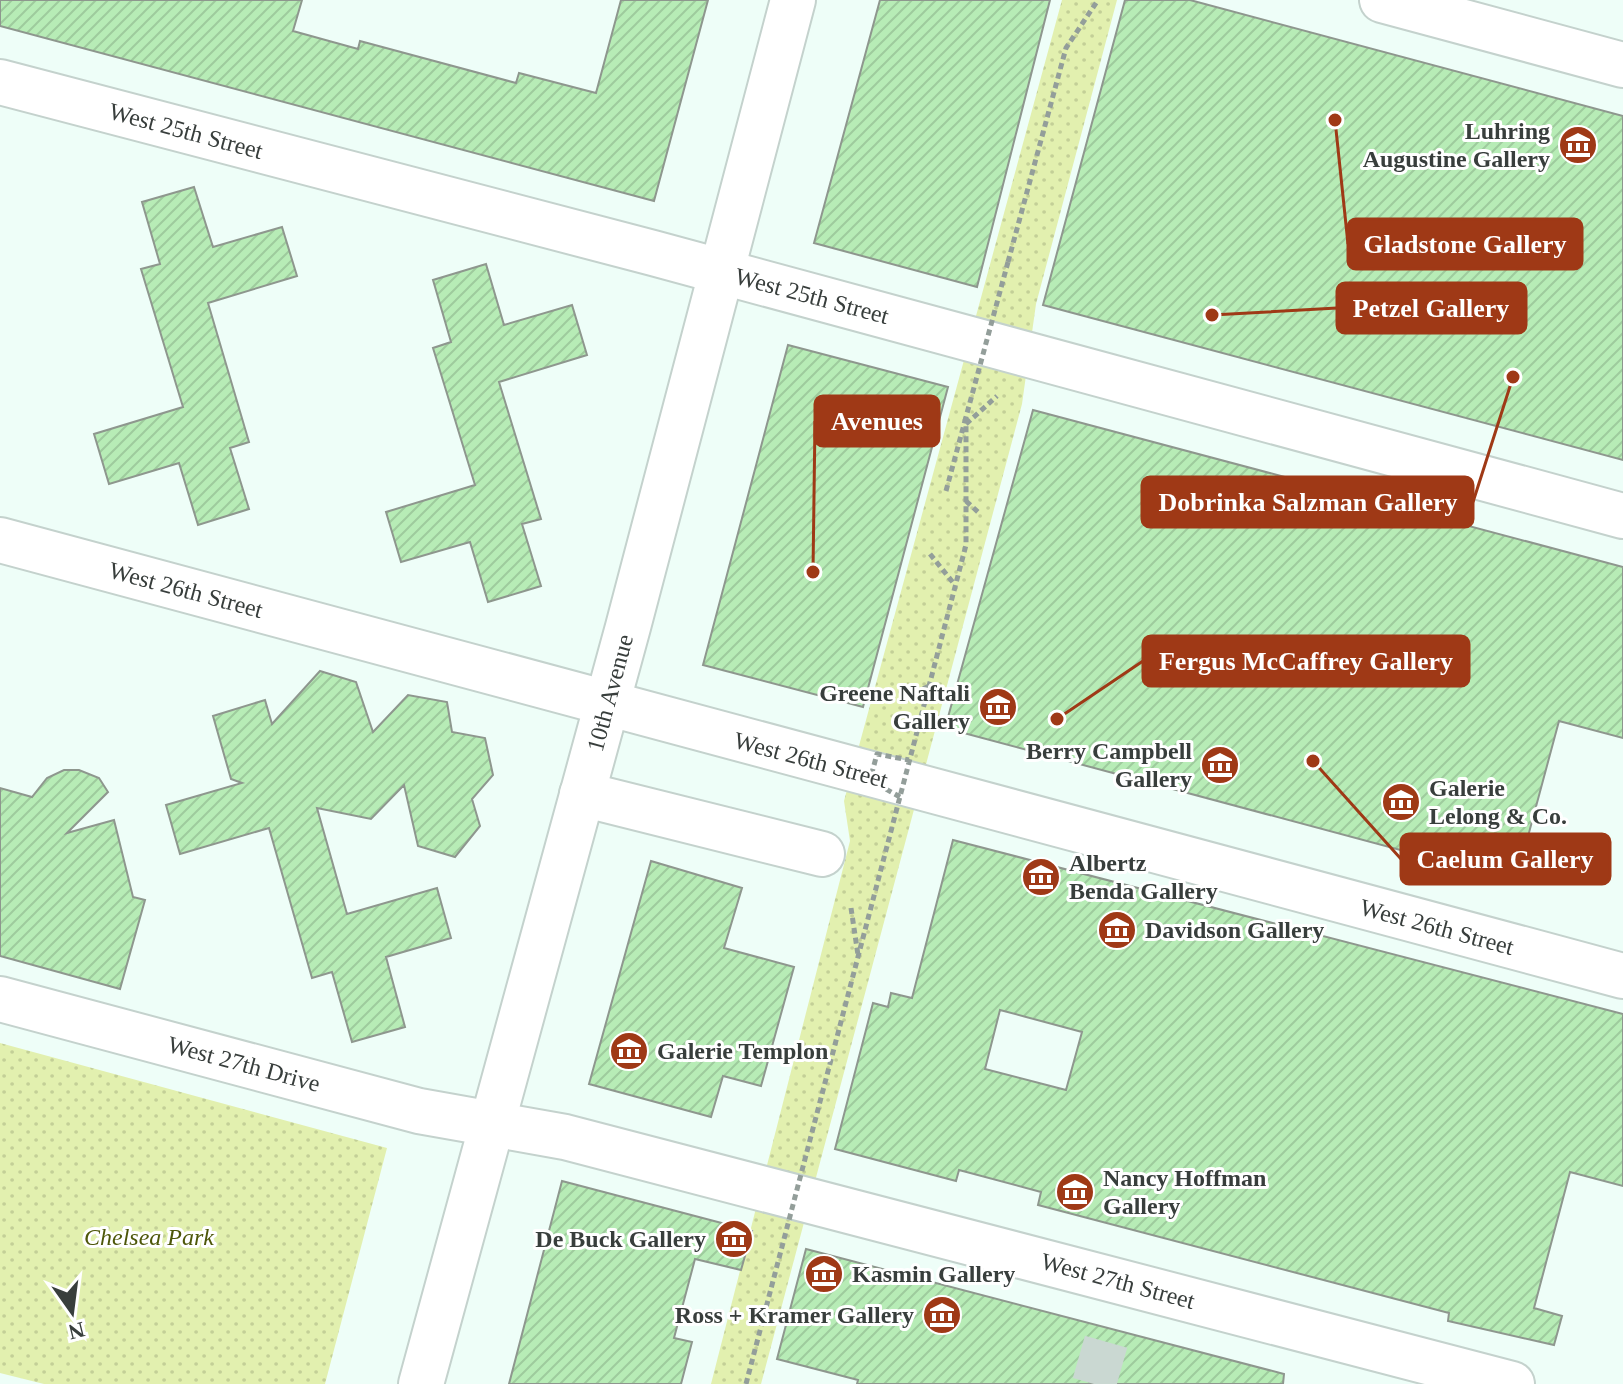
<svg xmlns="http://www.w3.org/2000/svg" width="1623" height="1384" font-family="Georgia,serif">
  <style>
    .park { fill: url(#park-dots) }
    .building { fill: url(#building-hatch); stroke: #8e978e; stroke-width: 2; fill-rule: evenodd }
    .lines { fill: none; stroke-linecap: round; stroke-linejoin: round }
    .minor-tunnel { stroke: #cad8d2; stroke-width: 44; stroke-dasharray: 44 22; stroke-linecap: butt }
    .minor-casing { stroke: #c4d2cd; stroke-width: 48 }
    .major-casing { stroke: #c4d2cd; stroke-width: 48 }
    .path { stroke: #939e9a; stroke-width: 5; stroke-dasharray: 6 4; stroke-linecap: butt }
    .minor { stroke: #fff; stroke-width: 44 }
    .major { stroke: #fff; stroke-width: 44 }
    .path-bridge { stroke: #939e9a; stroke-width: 5; stroke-dasharray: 6 4; stroke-linecap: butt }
    .labels { text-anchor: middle; stroke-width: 6; stroke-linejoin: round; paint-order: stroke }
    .street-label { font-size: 24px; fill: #383e3c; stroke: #fff }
    .poi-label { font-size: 24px; font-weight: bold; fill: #383e3c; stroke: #fff; text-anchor: start }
    .park-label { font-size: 24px; font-style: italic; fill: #4d5709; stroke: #fff }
    .leader { fill: none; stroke: #9f3916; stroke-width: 3 }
    .callout-dot { fill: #9f3916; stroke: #fff; stroke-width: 3 }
    .callout { fill: #9f3916; stroke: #9f3916; stroke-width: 3 }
    .callout-label { font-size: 26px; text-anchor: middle; font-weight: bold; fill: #fff }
  </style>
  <defs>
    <pattern id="park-dots" width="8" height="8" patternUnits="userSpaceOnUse" patternTransform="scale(2)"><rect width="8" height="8" fill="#e2f0af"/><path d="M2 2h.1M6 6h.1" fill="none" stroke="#c3cf97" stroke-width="1.8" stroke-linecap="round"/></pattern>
    <pattern id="building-hatch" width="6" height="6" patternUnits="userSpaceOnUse" patternTransform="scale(2)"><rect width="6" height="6" fill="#b7ecb6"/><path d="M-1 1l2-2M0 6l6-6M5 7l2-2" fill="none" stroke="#9ecb9d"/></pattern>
  </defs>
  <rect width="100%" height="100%" fill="#eefef8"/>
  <!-- park -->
  <path class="park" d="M1062 0H1117L1036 304 1022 404 761 1384H711L850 841 844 801Z
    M0 1043 387 1148 325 1384H44L0 1373Z"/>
  <!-- building -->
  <path class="building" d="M0 0H302L293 31 358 49 360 41 516 83 519 73 596 93 621 0H708L654 201 0 26Z
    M880 0H1050L977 287 814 243Z
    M1125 0H1190L1623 116V460L1043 305Z
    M194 187 213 247 282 227 297 276 208 303 249 442 230 448 249 509 198 525 179 463 109 484 94 434 183 407 141 269 160 264 142 202Z
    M486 264 504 325 572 305 587 355 499 382 541 519 522 524 541 586 488 602 470 542 401 562 386 512 475 485 433 348 451 342 433 280Z
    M788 345 948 387 863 707 703 665Z
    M1033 410 1623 567V738L1559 721 1516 881 945 728Z
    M320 671 356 682 373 732 408 695 447 702 452 732 485 738 493 775 472 799 480 826 455 857 418 846 404 785 371 819 317 808 347 914 437 888 451 938 386 957 405 1027 352 1042 332 972 312 978 269 828 180 854 166 805 242 783 231 779 213 716 265 700 272 724Z
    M64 770H79L99 778 108 792 67 833 114 820 133 897 145 900 120 989 0 956V788L32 797 47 778Z
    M953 840 1623 1014V1186L1570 1172 1534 1308 1562 1316 1554 1345 1448 1321 1449 1313 1038 1205 1041 1192 959 1170 956 1181 835 1149 873 1003 888 1007 891 993 912 998ZM1000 1010 1082 1032 1066 1090 985 1069Z
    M651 861 742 888 724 948 794 967 761 1086 723 1076 711 1117 589 1084Z
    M562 1181 752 1231 741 1270 695 1259 674 1338 692 1342 681 1384H509Z
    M806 1249 1284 1374 1283 1384H857L858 1380 777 1359Z"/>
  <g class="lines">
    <!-- minor-tunnel -->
    <path class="minor-tunnel" d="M1094 1384 1110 1328"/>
    <!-- minor casing -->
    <g class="minor-casing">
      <path id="minor" d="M1382 0 1623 65
        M0 82 653 253 1623 516
        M0 540 1623 976
        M582 794 822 854
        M0 999 419 1111 565 1137 1512 1384"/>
    </g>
    <!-- major casing -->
    <g class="major-casing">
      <path id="major" d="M421 1384 628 627 793 0"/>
    </g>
    <!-- path -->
    <path class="path" d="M1008 262 1066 48 1098 0
      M966 424 997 396
      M946 491 966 417
      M966 501 978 512
      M930 554 955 585
      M905 697 929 686
      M851 908 858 955"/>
    <!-- minor -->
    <use href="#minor" class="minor"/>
    <!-- major -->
    <use href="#major" class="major"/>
    <!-- path-bridge -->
    <path class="path-bridge" d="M900 797 870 780 877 754 909 760
      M746 1384 966 545V417L1008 262"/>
  </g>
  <!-- icons -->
  <defs>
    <g id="museum-disc" transform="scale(2)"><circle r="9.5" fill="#9f3916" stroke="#fff"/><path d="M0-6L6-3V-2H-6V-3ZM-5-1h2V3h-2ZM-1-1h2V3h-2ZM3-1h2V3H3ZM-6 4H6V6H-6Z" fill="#fff"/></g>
  </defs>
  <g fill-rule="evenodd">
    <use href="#museum-disc" x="1578" y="145"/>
    <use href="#museum-disc" x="998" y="707"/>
    <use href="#museum-disc" x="1220" y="765"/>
    <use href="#museum-disc" x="1401" y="802"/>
    <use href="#museum-disc" x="1041" y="877"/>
    <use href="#museum-disc" x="1117" y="930"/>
    <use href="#museum-disc" x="629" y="1051"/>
    <use href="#museum-disc" x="1075" y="1192"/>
    <use href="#museum-disc" x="734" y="1239"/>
    <use href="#museum-disc" x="824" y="1274"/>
    <use href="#museum-disc" x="942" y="1315"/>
  </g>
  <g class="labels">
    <!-- street labels -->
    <g class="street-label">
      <text transform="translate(186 131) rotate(15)" y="8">West 25th Street</text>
      <text transform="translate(812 296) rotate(15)" y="8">West 25th Street</text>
      <text transform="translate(186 590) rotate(15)" y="8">West 26th Street</text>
      <text transform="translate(610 693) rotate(-75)" y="8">10th Avenue</text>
      <text transform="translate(811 760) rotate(15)" y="8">West 26th Street</text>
      <text transform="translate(1437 927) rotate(15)" y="8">West 26th Street</text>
      <text transform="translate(244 1064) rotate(15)" y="8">West 27th Drive</text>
      <text transform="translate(1118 1281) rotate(15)" y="8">West 27th Street</text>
    </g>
    <!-- poi labels -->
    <g class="poi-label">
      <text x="1550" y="139" text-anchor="end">Luhring<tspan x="1550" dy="28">Augustine Gallery</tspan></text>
      <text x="970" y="701" text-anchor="end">Greene Naftali<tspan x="970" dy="28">Gallery</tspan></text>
      <text x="1192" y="759" text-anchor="end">Berry Campbell<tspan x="1192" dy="28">Gallery</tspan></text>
      <text x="1429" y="796">Galerie<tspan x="1429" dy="28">Lelong &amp; Co.</tspan></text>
      <text x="1069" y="871">Albertz<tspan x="1069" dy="28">Benda Gallery</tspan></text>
      <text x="1145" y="938">Davidson Gallery</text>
      <text x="657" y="1059">Galerie Templon</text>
      <text x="1103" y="1186">Nancy Hoffman<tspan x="1103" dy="28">Gallery</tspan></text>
      <text x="706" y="1247" text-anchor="end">De Buck Gallery</text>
      <text x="852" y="1282">Kasmin Gallery</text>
      <text x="914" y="1323" text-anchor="end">Ross + Kramer Gallery</text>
    </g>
    <!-- park labels -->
    <g class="park-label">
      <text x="149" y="1245">Chelsea Park</text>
    </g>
  </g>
  <!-- callouts -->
  <path class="leader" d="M1335 120L1348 244M1212 315L1337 308M813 572L815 421M1513 377L1473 502M1057 719L1143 661M1313 761L1401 859"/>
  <g class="callout-dot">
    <circle cx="1335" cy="120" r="8"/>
    <circle cx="1212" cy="315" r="8"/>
    <circle cx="813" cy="572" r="8"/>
    <circle cx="1513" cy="377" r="8"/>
    <circle cx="1057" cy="719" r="8"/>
    <circle cx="1313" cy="761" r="8"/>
  </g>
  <g class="callout">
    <rect x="1348" y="219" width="234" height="50" rx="8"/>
    <rect x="1337" y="283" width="189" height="50" rx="8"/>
    <rect x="815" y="396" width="124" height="50" rx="8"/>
    <rect x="1142" y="477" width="331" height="50" rx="8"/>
    <rect x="1143" y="636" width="326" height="50" rx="8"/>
    <rect x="1401" y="834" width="209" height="50" rx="8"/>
  </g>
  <g class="callout-label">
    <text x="1465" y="253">Gladstone Gallery</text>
    <text x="1431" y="317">Petzel Gallery</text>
    <text x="877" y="430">Avenues</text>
    <text x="1308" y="511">Dobrinka Salzman Gallery</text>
    <text x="1306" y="670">Fergus McCaffrey Gallery</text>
    <text x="1505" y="868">Caelum Gallery</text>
  </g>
  <!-- north arrow -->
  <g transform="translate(72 1312) rotate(166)" stroke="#ffffff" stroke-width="6" paint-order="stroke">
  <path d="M0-6L14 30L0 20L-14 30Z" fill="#383e3c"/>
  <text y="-12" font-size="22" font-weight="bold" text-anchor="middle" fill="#383e3c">N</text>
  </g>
</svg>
